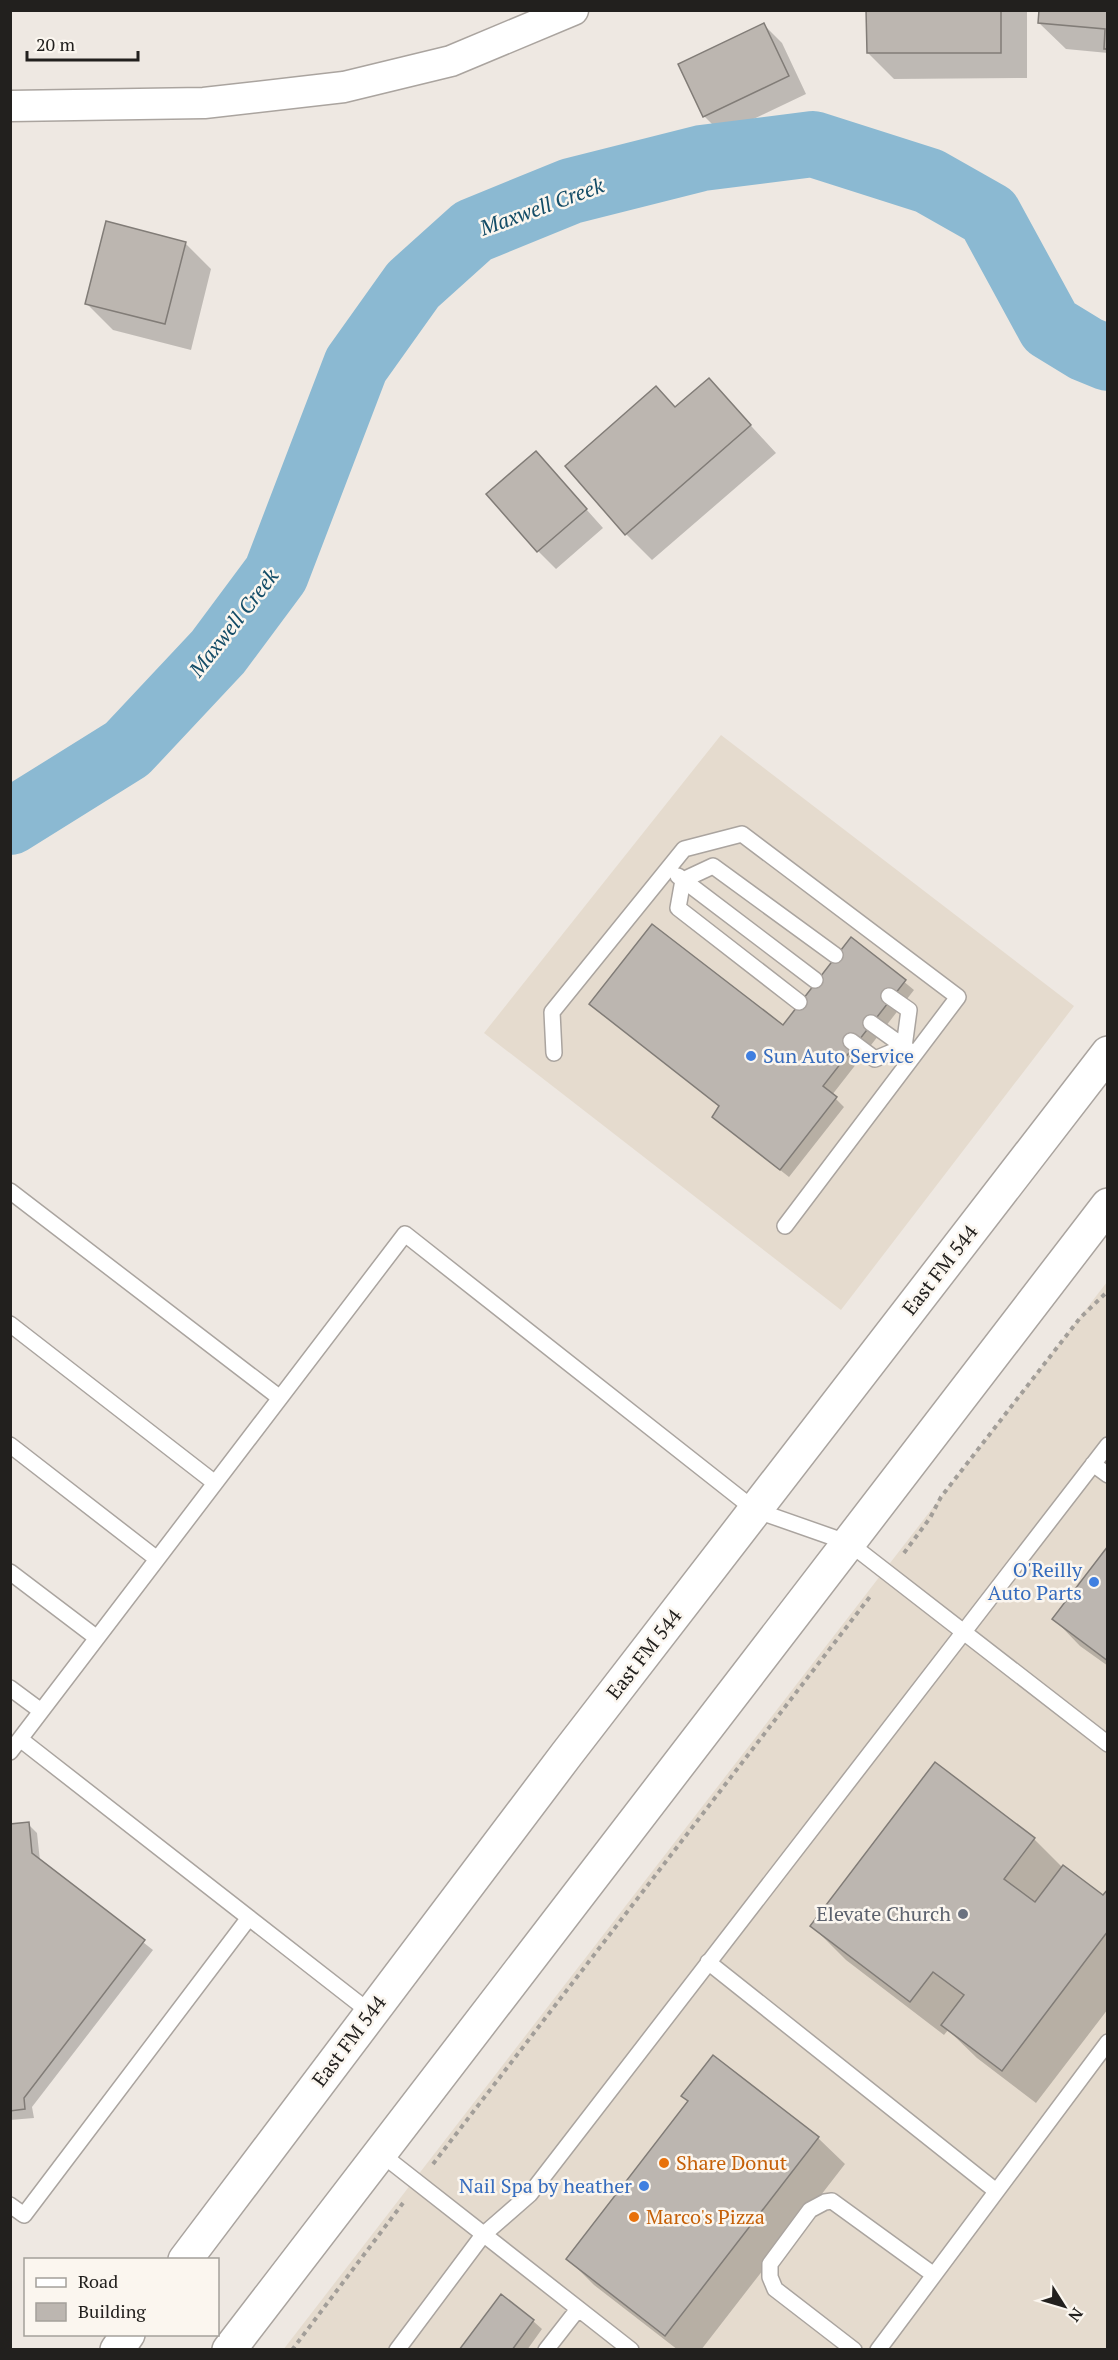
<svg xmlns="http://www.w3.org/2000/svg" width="1118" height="2360" font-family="'PT Serif',serif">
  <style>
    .built { fill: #e5dbce }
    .shadow { fill: #0003 }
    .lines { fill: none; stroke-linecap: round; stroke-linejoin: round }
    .river { stroke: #8bb9d2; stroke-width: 66 }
    .building { fill: #bcb6b0; stroke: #817c77; stroke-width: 1.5 }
    .service-casing { stroke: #aaa49f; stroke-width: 18 }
    .minor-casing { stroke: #aaa49f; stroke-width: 33 }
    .primary-casing { stroke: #aaa49f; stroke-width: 36 }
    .path { stroke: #a29e99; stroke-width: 4; stroke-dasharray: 4.5 4.5; stroke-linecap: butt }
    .service { stroke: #fff; stroke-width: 15 }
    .minor { stroke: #fff; stroke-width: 30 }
    .primary { stroke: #fff; stroke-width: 33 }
    .shop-dot { fill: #3f7fe0; stroke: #fbf6ef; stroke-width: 2 }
    .worship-dot { fill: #6b7280; stroke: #fbf6ef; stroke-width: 2 }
    .food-dot { fill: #e8710a; stroke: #fbf6ef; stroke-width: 2 }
    .labels { text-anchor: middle; stroke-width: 5; stroke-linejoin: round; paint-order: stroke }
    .shop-label { font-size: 20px; fill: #366cbe; stroke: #fbf6ef; text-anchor: end }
    .street-label { font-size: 20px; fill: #22201e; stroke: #fbf6ef }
    .worship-label { font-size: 20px; fill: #5b616d; stroke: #fbf6ef; text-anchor: end }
    .food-label { font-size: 20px; fill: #c56008; stroke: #fbf6ef; text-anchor: start }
    .water-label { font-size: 21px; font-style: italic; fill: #134c67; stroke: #fbf6ef }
  </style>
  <rect width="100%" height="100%" fill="#eee8e2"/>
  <!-- built -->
  <path class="built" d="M721 735 1074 1006 841 1310 484 1033Z
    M1107 1282V2349L283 2350 941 1497Z"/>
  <!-- shadow -->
  <path class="shadow" d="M868 10H1027V78L894 79 868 53Z
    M1108 10V53L1066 49 1039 23Z
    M764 25 782 43 806 94 722 134 704 116Z
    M185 243 211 269 191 350 113 330 87 304Z
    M709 380 776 453 652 560 626 534 656 388 676 408Z
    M536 453 603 528 556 569 538 551Z
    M852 939 914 990 832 1095 844 1107 789 1177 713 1117 720 1107 591 1004 783 1028Z
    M1108 1548V1666L1080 1646 1054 1619Z
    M28 1824 37 1833 40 1861 153 1950 32 2107 34 2118 10 2120V1826Z
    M1034 1839 1063 1868 1103 1898 1108 1892V2009L1036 2103 977 2058 948 2030 944 2035 846 1960 812 1926Z
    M818 2138 845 2164 701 2350H678L594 2285 568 2259Z
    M533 2321 542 2329 527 2350H461Z"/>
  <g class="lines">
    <!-- river -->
    <path class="river" d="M10 822 127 749 218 652 276 574 356 365 413 285 473 231 571 191 702 158 813 144 929 181 989 215 1050 327 1086 349 1108 358"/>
  </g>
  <!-- building -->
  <path class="building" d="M866 10H1001V53H867Z
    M1039 10H1108V49H1104L1105 29 1038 23Z
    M764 23 789 76 703 117 678 64Z
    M106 221 186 242 165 324 85 304Z
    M709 378 751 425 625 535 565 466 656 386 675 407Z
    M536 451 587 509 537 552 486 494Z
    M652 924 783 1025 851 937 906 980 823 1086 837 1097 780 1170 712 1117 719 1106 589 1004Z
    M1108 1546V1661L1052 1619Z
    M935 1762 1035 1838 1004 1879 1035 1902 1063 1865 1103 1895 1108 1889V1931L1002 2071 941 2025 964 1995 933 1972 910 2002 810 1926Z
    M29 1822 32 1853 145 1940 24 2098 25 2109 10 2111V1824Z
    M713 2055 819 2137 665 2336 566 2259 688 2101 681 2096Z
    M501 2294 534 2320 512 2350H459Z"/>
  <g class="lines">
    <!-- service casing -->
    <g class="service-casing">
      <path id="service" d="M678 876 815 980
        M799 1002 678 908 683 880 713 866 835 955
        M871 1023 910 1051
        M851 1041 875 1059 904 1047 909 1010 889 996
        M554 1053 552 1012 684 849 742 834 958 997 785 1226
        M10 1191 280 1398
        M10 1324 215 1483
        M10 1445 157 1559
        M1093 1464 1108 1475
        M10 1572 97 1638
        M10 1688 41 1711
        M20 1739 405 1234 755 1510 849 1543 1108 1744
        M10 1752 20 1739 371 2013
        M708 1962 996 2191
        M380 2153 631 2350
        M10 2205 24 2215 248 1919
        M397 2350 483 2235 530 2194 1108 1445
        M546 2350 578 2309
        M854 2350 775 2289 770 2277V2264L810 2210 825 2202 832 2201 934 2275
        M878 2350 1108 2042"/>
    </g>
    <!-- minor casing -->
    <g class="minor-casing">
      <path id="minor" d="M10 106 204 103 344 87 451 61 573 10"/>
    </g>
    <!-- primary casing -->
    <g class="primary-casing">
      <path id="primary" d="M185 2260 566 1755 1108 1053
        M117 2350 128 2334
        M229 2350 1108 1205"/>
    </g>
    <!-- path -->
    <path class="path" d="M904 1553 930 1518 941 1497 1080 1318 1108 1291
      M433 2164 872 1594
      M292 2350 403 2203"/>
    <!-- service -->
    <use href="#service" class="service"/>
    <!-- minor -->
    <use href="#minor" class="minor"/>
    <!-- primary -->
    <use href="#primary" class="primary"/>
  </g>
  <!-- markers -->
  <g class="shop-dot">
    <circle cx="751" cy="1056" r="6"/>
    <circle cx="1094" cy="1582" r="6"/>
    <circle cx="644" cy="2186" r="6"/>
  </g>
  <circle class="worship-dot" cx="963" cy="1914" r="6"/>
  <g class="food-dot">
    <circle cx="664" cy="2163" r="6"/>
    <circle cx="634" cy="2217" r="6"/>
  </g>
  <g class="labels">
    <!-- shop labels -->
    <g class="shop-label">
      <text x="763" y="1063" text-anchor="start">Sun Auto Service</text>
      <text x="1082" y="1577">O'Reilly<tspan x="1082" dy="23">Auto Parts</tspan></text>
      <text x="632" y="2193">Nail Spa by heather</text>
    </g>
    <!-- street labels -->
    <g class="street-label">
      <text transform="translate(940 1270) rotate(-52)" y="7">East FM 544</text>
      <text transform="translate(644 1654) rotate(-52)" y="7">East FM 544</text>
      <text transform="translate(349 2041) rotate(-53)" y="7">East FM 544</text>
    </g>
    <!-- worship labels -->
    <g class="worship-label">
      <text x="951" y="1921">Elevate Church</text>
    </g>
    <!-- food labels -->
    <g class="food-label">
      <text x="676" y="2170">Share Donut</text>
      <text x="646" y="2224">Marco's Pizza</text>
    </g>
    <!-- water labels -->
    <g class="water-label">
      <text transform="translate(542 207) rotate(-20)" y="7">Maxwell Creek</text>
      <text transform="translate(234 623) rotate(-52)" y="7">Maxwell Creek</text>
    </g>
  </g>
  <!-- border -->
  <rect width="1118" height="2360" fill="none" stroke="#22201e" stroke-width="24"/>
  <!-- legend -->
  <rect x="24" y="2258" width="195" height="78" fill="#fbf6ef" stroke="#a4a09b" stroke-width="1.5"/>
  <rect x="36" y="2278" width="30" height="9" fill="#ffffff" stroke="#a4a09b" stroke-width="1.5"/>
  <text x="78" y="2288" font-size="18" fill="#22201e">Road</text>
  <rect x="36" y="2303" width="30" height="18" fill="#bcb6b0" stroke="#a4a09b" stroke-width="1.5"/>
  <text x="78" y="2318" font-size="18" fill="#22201e">Building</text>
  <!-- north arrow -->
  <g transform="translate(1064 2306) rotate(127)" stroke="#fbf6ef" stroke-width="4.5" paint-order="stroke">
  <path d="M0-4.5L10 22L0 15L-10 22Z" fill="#22201e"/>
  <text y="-9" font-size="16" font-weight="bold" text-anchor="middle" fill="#22201e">N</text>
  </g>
  <!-- scale -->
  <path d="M27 51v9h111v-9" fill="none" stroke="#22201e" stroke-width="3"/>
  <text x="36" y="51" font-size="18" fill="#22201e" stroke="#fbf6ef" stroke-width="4.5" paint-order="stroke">20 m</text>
</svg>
